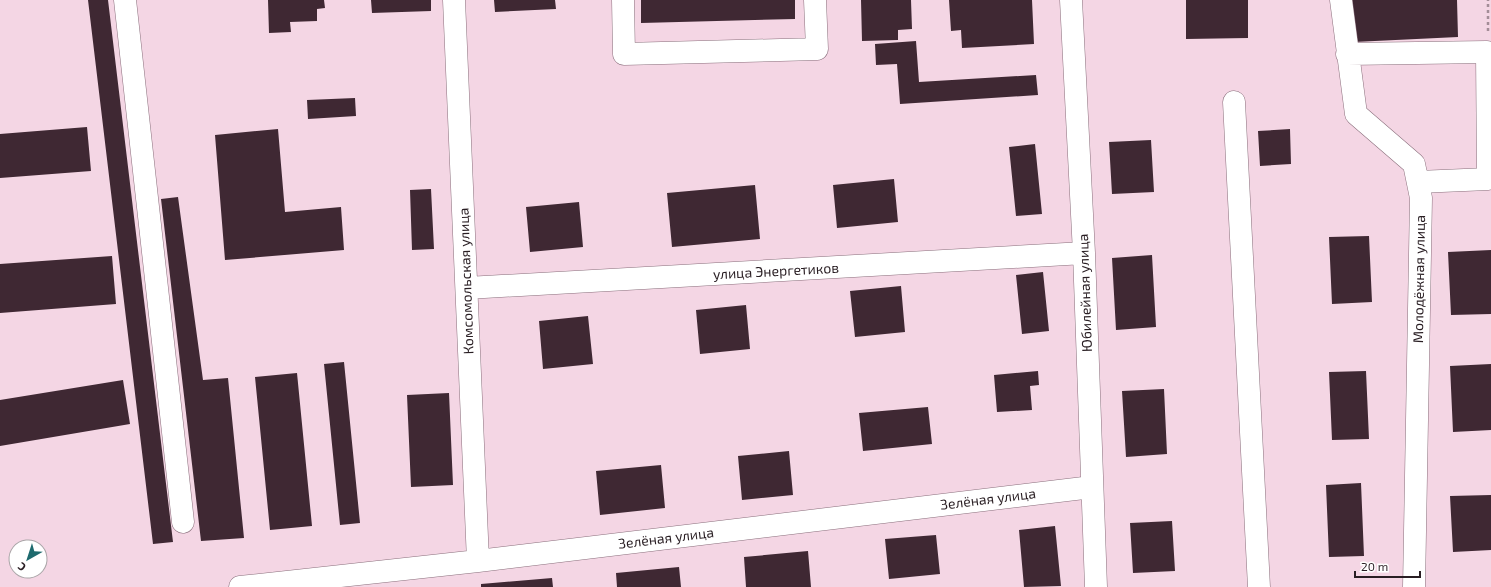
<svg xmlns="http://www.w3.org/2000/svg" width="1491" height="587" font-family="'Exo 2',sans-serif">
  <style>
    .building { fill: #3f2833 }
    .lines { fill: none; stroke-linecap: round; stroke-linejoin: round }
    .minor-casing { stroke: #8a6f7c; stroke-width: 23 }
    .path { stroke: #a38d97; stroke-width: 2.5; stroke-dasharray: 3 3; stroke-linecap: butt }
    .minor { stroke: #fff; stroke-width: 22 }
    .labels { text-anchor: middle; stroke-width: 4; stroke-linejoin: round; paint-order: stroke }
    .street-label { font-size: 14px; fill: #291e23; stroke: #fff }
  </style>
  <rect width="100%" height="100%" fill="#f4d6e4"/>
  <!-- building -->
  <path class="building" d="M88 0H108L173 542 153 544Z
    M268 0H324L325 8 317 9V21L290 22 291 32 269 33Z
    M371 0H431V11L372 13Z
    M494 0H555L556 9 495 12Z
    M641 0H795V19L641 23Z
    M861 0H911L912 29 898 30V40L862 41Z
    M949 0H1032L1034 44 962 48 961 30 951 31Z
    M1186 0H1248V38L1186 39Z
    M1352 0H1457L1458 37 1354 42Z
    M916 41 919 82 1036 75 1038 95 900 104 897 64 876 65 875 44Z
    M355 98 356 116 308 119 307 100Z
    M87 127 91 171 0 178V134Z
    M278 129 285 212 341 207 344 250 225 260 215 135Z
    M1290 129 1291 164 1260 166 1258 131Z
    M1151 140 1154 192 1112 194 1109 142Z
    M1035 144 1042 214 1016 216 1009 147Z
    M894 179 898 222 837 228 833 185Z
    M755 185 760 239 672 247 667 193Z
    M431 189 434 249 412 250 410 190Z
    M178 197 203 380 228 378 244 538 201 541 161 199Z
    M579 202 583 247 530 252 526 207Z
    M1369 236 1372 302 1332 304 1329 237Z
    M1491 250V314L1451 315 1448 252Z
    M1152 255 1156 327 1116 330 1112 258Z
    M112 256 116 304 0 313V264Z
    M1043 272 1049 331 1022 334 1016 275Z
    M901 286 905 332 855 337 850 291Z
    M746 305 750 349 700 354 696 310Z
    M588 316 593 364 543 369 539 321Z
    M344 362 360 523 340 525 324 364Z
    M1491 364V430L1453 432 1450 366Z
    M1038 371 1039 385 1030 386 1032 410 997 412 994 375Z
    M1366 371 1369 439 1332 440 1329 372Z
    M297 373 312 526 270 530 255 377Z
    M123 380 130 424 0 446V400Z
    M1164 389 1167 454 1126 457 1122 391Z
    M449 393 453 485 411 487 407 395Z
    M928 407 932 444 863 451 859 413Z
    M789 451 793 495 742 500 738 456Z
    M661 465 665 508 600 515 596 471Z
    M1361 483 1364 556 1329 557 1326 485Z
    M1491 495V550L1453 552 1450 496Z
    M1172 521 1175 571 1133 573 1130 523Z
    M1055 526 1061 586 1024 587 1019 530Z
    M936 535 940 574 889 579 885 539Z
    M808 551 811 587H746L744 557Z
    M679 567 681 587H617L616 573Z
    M552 578 553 587H481V584Z"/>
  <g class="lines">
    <!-- minor casing -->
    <g class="minor-casing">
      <path id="minor" d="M125 0 183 522
        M454 0 478 561
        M623 0 624 54 817 49 815 0
        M1071 0 1084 253 1096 587
        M1341 0 1356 114 1414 164 1421 198 1414 587
        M1347 54 1487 52 1488 179 1418 182
        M1234 102 1259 587
        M467 288 1084 253
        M240 587 478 561 1092 487"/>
    </g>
    <!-- path -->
    <path class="path" d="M1488 31V0"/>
    <!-- minor -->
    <use href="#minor" class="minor"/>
  </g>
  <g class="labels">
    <!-- street labels -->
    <g class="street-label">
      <text transform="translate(776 271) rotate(-3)" y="5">улица Энергетиков</text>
      <text transform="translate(1419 279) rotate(-89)" y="5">Молодёжная улица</text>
      <text transform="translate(466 281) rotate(-92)" y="5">Комсомольская улица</text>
      <text transform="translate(1085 293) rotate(-92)" y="5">Юбилейная улица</text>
      <text transform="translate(988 499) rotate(-7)" y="5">Зелёная улица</text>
      <text transform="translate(666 538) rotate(-7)" y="5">Зелёная улица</text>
    </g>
  </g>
  <!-- north arrow -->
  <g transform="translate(28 559) rotate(219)"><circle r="19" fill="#ffffff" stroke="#a9a5a7"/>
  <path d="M0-3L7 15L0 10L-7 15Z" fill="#1e6a6e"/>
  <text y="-6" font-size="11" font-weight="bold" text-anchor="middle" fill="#291e23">С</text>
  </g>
  <!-- scale -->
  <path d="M1355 571v6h65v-6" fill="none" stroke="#291e23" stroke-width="2"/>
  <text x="1361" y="571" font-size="12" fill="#291e23" stroke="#ffffff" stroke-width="3" paint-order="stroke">20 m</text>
</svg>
